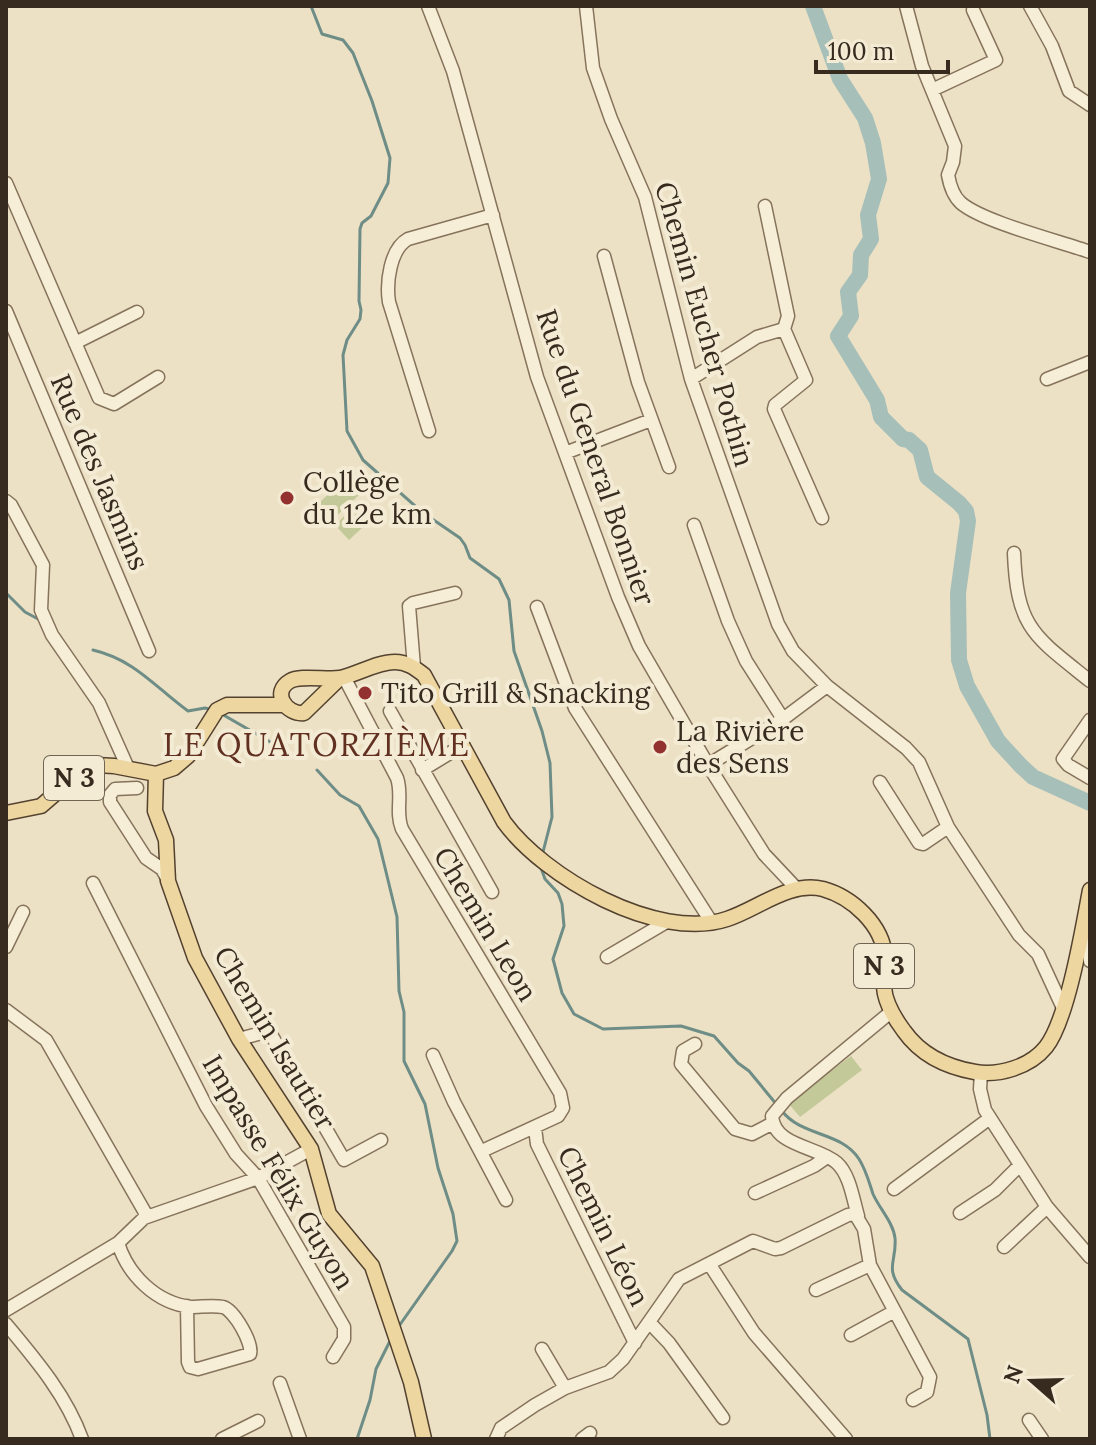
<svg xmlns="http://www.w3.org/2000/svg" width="1096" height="1445" font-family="Lora,serif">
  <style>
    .green { fill: #c3c999 }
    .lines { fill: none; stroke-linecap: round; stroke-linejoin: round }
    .stream { stroke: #6e8d86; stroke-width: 3 }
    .river { stroke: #a6bfb9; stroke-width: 16 }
    .minor-casing { stroke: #86735c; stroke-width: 15 }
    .major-casing { stroke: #544230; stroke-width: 17 }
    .minor { stroke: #f7eed8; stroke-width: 12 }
    .major { stroke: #edd69f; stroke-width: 14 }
    .poi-dot { fill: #92312f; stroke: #f4ebd4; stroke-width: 3 }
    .labels { text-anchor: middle; stroke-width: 8; stroke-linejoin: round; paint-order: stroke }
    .shield { fill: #f4ebd4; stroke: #706555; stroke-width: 2 }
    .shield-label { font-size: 26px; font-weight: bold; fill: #372b1f }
    .street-label { font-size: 28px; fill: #372b1f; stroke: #f4ebd4 }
    .poi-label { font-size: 28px; fill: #372b1f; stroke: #f4ebd4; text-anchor: start }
    .quarter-label { font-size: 32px; letter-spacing: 2px; fill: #613021; stroke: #f4ebd4 }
  </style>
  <rect width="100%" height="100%" fill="#ece1c5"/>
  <!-- green -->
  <path class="green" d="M344 479 359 495 332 520 318 504Z
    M361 500 376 515 349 540 335 525Z
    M851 1056 862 1070 800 1117 788 1103Z"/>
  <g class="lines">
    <!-- stream -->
    <path class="stream" d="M311 6 322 34 343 40 353 53 372 101 390 158 388 183 371 216 362 223 360 229 359 301 361 310 360 319 347 340 343 355 347 431 363 460 422 512 460 538 465 545 470 558 499 579 509 600 514 651 542 731 550 763 552 817 543 852
      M6 593 25 612 40 620
      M93 650C135 660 155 687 188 711L205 708 213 710
      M220 713 298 758
      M317 770 340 795 359 806 378 839 397 917 399 991 404 1012V1061L425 1104 438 1168 453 1214 457 1241 452 1251 399 1326
      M541 868 545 879 558 893 562 904 564 926 553 959 562 993 574 1014 603 1029 681 1026 714 1036 738 1063 749 1071 777 1105
      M782 1111C802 1137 841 1131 859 1159 866 1170 869 1182 873 1194 879 1208 893 1222 895 1238 897 1262 884 1267 902 1290L968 1339 987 1415 990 1439
      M357 1439 370 1400 376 1369 391 1339"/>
    <!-- river -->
    <path class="river" d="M813 6 840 79 865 118 873 143 879 179 868 215 871 239 861 255 860 275 848 292 851 316 838 336 877 400 881 417 903 439 909 440 920 450 927 477 959 503 966 511 968 521 958 593 959 660 967 686 998 741 1021 766 1033 777 1090 803"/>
    <!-- minor casing -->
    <g class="minor-casing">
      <path id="minor" d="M428 6 453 71 537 377 618 597 639 646 708 765 764 854 796 888
        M586 6 593 68 611 119 645 197 691 379 778 624 793 651 827 686 906 748 919 762 948 827 1019 935 1038 954 1063 1008
        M906 6 922 66 955 146 953 162 948 175C950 186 953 196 961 203 983 222 1059 241 1090 252
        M1030 6 1052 46 1069 91 1090 105
        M932 90 996 60 973 10
        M6 183 99 398 114 404 158 377
        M604 256 638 382 669 467
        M6 311 149 651
        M784 329 806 380 775 405 774 409 822 518
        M75 343 137 312
        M691 379 757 337 784 329 788 316 765 206
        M1047 379 1090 362
        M429 431 389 302C386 283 390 249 408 239L493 215
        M565 453 651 420
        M6 501 11 505 43 565 41 610 52 635 99 703 128 768
        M694 525 728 621 746 661 783 719
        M1014 553C1017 629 1034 636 1090 681
        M537 607 575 708 712 923
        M414 667 409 606 413 603 455 593
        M344 677 397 778C403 795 395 812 402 829L560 1093 563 1108 558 1116 482 1151
        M390 711 492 892
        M1090 720 1063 759 1068 765 1090 778
        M708 765 783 719 827 686
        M422 770 463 745
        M880 782 919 843 923 844 948 827
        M137 788 115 789 110 795V802L146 858 162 869 167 878
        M93 883 206 1106 236 1154 258 1178 344 1327V1339L333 1357
        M1085 917 1089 927 1090 961
        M6 947 23 912
        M607 957 668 921
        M6 1010 46 1040 147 1216
        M239 1039 269 1031 344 1160 381 1140
        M695 1044 683 1051 681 1064 735 1129 752 1134 773 1123
        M433 1055 454 1102 506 1200
        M981 1073 980 1089 985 1110 1047 1207 1090 1257
        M535 1128 537 1144 635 1343
        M894 1189 990 1118
        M755 1193 814 1166 827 1157
        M960 1213 995 1190 1020 1165
        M858 1216C853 1199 850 1175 837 1163 818 1146 774 1147 772 1116L787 1098 892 1011
        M118 1243C128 1275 156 1303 191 1307 201 1307 213 1305 223 1307 234 1310 253 1343 250 1354L198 1369 190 1367 188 1362 187 1306
        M1004 1247 1047 1207
        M710 1265 754 1333 846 1439
        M816 1290 870 1265 930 1377 927 1392 913 1400
        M6 1310 118 1243 144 1218 258 1178 311 1149
        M649 1322 669 1343 723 1418
        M6 1324C36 1360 66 1395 82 1439
        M851 1335 893 1312
        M542 1349 565 1388
        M280 1383 300 1439
        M1029 1420 1042 1439
        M222 1439 258 1421
        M496 1439 501 1428 535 1405 565 1388 609 1372 623 1359 679 1279 753 1241 775 1249 781 1248 848 1215 855 1214 864 1229 870 1265
        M582 1439 590 1433"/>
    </g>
    <!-- major casing -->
    <g class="major-casing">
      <path id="major" d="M340 678 304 713C286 715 271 692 290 681 300 675 327 680 340 678 358 674 377 662 395 662 407 662 415 668 424 675L504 822C544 877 657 942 727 919 758 909 789 881 823 889 852 897 883 925 885 957 885 967 883 977 884 987 885 1002 895 1019 904 1031 921 1055 946 1067 975 1072 999 1076 1030 1067 1046 1047 1068 1019 1083 927 1090 890
        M156 774 155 811 166 840 168 881 195 958 239 1039 311 1149 329 1214 372 1266 411 1382 424 1439
        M6 813 41 806 77 775 96 765 114 766 156 774 174 768 188 756 217 710 227 705H284"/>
    </g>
    <!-- minor -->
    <use href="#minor" class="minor"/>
    <!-- major -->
    <use href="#major" class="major"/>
  </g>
  <!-- markers -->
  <g class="poi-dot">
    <circle cx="287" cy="498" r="8"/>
    <circle cx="365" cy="693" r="8"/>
    <circle cx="660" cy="747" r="8"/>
  </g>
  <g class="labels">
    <!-- shield labels -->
    <g class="shield">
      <rect x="44" y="756" width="60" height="44" rx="6"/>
      <rect x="854" y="944" width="60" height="44" rx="6"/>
    </g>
    <g class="shield-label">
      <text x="74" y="787">N 3</text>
      <text x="884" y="975">N 3</text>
    </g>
    <!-- street labels -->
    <g class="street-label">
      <text transform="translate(705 324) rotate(74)" y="10">Chemin Eucher Pothin</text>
      <text transform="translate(596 457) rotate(71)" y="10">Rue du General Bonnier</text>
      <text transform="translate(100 472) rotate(67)" y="10">Rue des Jasmins</text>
      <text transform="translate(486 924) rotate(59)" y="10">Chemin Leon</text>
      <text transform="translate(275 1038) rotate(59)" y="10">Chemin Isautier</text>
      <text transform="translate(279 1172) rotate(59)" y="10">Impasse Félix Guyon</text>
      <text transform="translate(604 1226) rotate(64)" y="10">Chemin Léon</text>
    </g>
    <!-- poi labels -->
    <g class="poi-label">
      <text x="303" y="492">Collège<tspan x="303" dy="32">du 12e km</tspan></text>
      <text x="381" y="703">Tito Grill &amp; Snacking</text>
      <text x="676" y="741">La Rivière<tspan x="676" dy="32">des Sens</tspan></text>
    </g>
    <!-- quarter labels -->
    <g class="quarter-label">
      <text x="317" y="756">LE QUATORZIÈME</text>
    </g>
  </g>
  <!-- border -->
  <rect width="1096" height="1445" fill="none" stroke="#372b1f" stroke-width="16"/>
  <!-- north arrow -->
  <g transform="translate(1032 1381) rotate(290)" stroke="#f4ebd4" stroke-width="6" paint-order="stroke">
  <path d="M0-6L14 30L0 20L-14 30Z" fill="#372b1f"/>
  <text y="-12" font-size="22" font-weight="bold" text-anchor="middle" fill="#372b1f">N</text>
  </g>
  <!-- scale -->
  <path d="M816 60v12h132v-12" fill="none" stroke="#372b1f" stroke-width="4"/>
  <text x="828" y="60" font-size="24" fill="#372b1f" stroke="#f4ebd4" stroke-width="6" paint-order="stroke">100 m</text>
</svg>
